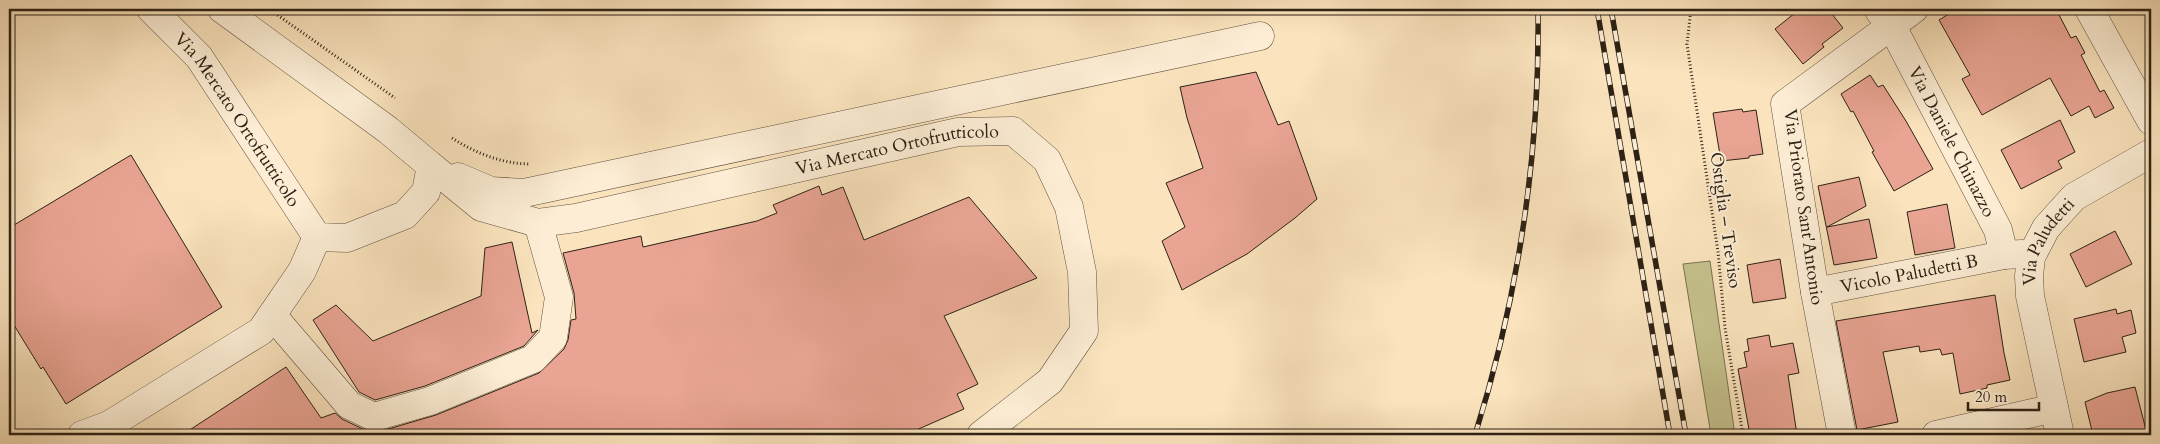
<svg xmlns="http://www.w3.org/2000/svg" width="2160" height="444" font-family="Cardo,serif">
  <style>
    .green { fill: #c5c18c; stroke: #797250 }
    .building { fill: #e9a493; stroke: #2d2215 }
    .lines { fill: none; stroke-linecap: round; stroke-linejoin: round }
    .minor-casing { stroke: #60523f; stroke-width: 29 }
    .path { stroke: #2d2215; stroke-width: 3; stroke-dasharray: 1 2.5; stroke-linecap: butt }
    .minor { stroke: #fcedd4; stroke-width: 28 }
    .rail-casing { stroke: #2d2215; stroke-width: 5.5 }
    .rail { stroke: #fcedd4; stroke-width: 4; stroke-dasharray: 11; stroke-linecap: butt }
    .labels { text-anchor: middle; stroke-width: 4; stroke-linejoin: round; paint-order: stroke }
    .street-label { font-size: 18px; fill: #2d2215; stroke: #fcedd4 }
  </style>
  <rect width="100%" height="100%" fill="#fae3bd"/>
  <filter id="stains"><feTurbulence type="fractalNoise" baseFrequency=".004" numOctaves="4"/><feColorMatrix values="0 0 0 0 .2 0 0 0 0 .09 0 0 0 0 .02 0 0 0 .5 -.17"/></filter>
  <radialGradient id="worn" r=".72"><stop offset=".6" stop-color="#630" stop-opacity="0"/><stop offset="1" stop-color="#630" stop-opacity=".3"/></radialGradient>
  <!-- green -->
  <path class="green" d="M1710 261 1735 435H1711L1683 264Z"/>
  <!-- building -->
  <path class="building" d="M1800 9H1828L1843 28 1822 44 1824 47 1803 64 1775 29Z
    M1957 9H2056L2071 38 2076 36 2085 53 2081 55 2100 92 2104 90 2114 108 2095 118 2089 106 2071 116 2050 78 1982 115 1962 79 1970 75 1939 20Z
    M1256 72 1278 125 1289 121 1317 199 1295 218 1247 254 1182 290 1162 241 1185 227 1166 183 1203 168 1187 118 1180 87Z
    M1870 75 1878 87 1883 85 1906 121 1933 169 1894 191 1872 152 1874 151 1853 111 1851 112 1841 94Z
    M1742 109 1743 112 1756 110 1763 154 1749 156V158L1721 161 1713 113Z
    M2060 120 2075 152 2058 161 2062 168 2021 189 2001 150Z
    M131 155 222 307 66 404 43 367 41 369 9 317V228Z
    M1859 177 1866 206 1827 227 1869 219 1877 258 1834 265 1818 186Z
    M819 186 822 195 843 187 864 240 969 197 1037 278 944 316 978 384 957 394 964 409 905 435H182L286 367 321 418 335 413 342 419 367 431 378 432 436 415 539 373 564 349 568 340 571 320 576 319 574 293 563 253 641 236 643 247 757 221 777 213 773 205Z
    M1947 204 1955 248 1915 255 1907 212Z
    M2115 231 2132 264 2086 287 2070 254Z
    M512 242 532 333 538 330 524 346 425 386 375 400 359 392 313 320 336 305 373 341 481 296 485 248Z
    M1780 259 1786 298 1753 303 1747 265Z
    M1995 295 2004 353 2010 380 1987 385V388L1960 394 1953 353 1942 355 1940 349 1920 352 1919 346 1883 352 1898 422 1857 430 1836 321Z
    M2116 309 2117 314 2131 310 2136 333 2122 337 2126 352 2084 362 2074 319Z
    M1769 335 1771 347 1793 343 1799 373 1788 375 1797 435H1750L1738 369 1747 367 1744 352 1749 351 1747 339Z
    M2135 387 2146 430 2131 435H2093L2085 402 2107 393Z"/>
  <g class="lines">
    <!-- minor casing -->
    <g class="minor-casing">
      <g id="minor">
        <path id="s1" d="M151 9 199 57 317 237 347 238 405 215 426 192 431 166 388 130 222 9"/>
        <path id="s2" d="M1878 9 1897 36 1998 230 2004 255 2022 254 2031 257"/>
        <path d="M2089 9 2151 121"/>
        <path id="s3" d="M431 166 481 207 538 223 576 218 958 132 1013 131 1047 160 1069 207 1082 272 1084 331 1050 381 981 435"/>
        <path d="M458 177 491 191 524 193 1260 36"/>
        <path id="s4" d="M1815 292 2004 255"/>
        <path d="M272 315 349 405 374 417 430 401 533 359 553 338 559 297 538 223"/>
        <path d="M82 435 109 425 261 331 302 271 317 237"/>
        <path d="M1842 435 1815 292 1785 104 1914 9"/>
        <path d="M1936 435 2054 408"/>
        <path id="s5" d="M2060 435 2030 296 2029 276 2031 257 2046 228 2074 197 2151 153"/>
      </g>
    </g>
    <!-- path -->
    <path class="path" d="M269 9 395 98
      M1691 9 1687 44 1718 252 1725 328 1743 435
      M452 138C475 153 503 164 530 164"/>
    <!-- minor -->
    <use href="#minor" class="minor"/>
    <!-- rail casing -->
    <g class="rail-casing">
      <path id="rail" d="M1597 9 1670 435
        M1611 9 1686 435
        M1475 435C1518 298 1540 153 1538 9"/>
    </g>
    <!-- rail -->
    <use href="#rail" class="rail"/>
  </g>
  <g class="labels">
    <!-- street labels -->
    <g class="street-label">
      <text dy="6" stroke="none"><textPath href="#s1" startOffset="141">Via Mercato Ortofrutticolo</textPath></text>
      <text dy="6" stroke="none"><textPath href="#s2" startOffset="152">Via Daniele Chinazzo</textPath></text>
      <text dy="6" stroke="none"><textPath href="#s3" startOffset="491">Via Mercato Ortofrutticolo</textPath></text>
      <text transform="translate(1804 207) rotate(82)" y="6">Via Priorato Sant'Antonio</text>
      <text transform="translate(1726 220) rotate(82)" y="6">Ostiglia – Treviso</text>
      <text dy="6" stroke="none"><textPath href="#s5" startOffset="202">Via Paludetti</textPath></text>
      <text dy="6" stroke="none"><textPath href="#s4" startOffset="96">Vicolo Paludetti B</textPath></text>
    </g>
  </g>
  <!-- margin -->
  <rect width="2160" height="444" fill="none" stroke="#fae3bd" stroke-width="30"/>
  <rect x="10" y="10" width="2140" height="424" fill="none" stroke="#2d2215" stroke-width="2.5"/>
  <rect x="15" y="15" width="2130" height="414" fill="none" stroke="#2d2215"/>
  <!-- scale -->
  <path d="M1968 402v8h71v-8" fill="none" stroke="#2d2215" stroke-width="2.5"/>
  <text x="1975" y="402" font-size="15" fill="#2d2215" stroke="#fcedd4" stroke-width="4" paint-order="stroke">20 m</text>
  <rect width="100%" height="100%" filter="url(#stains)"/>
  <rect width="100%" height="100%" fill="url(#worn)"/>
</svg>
